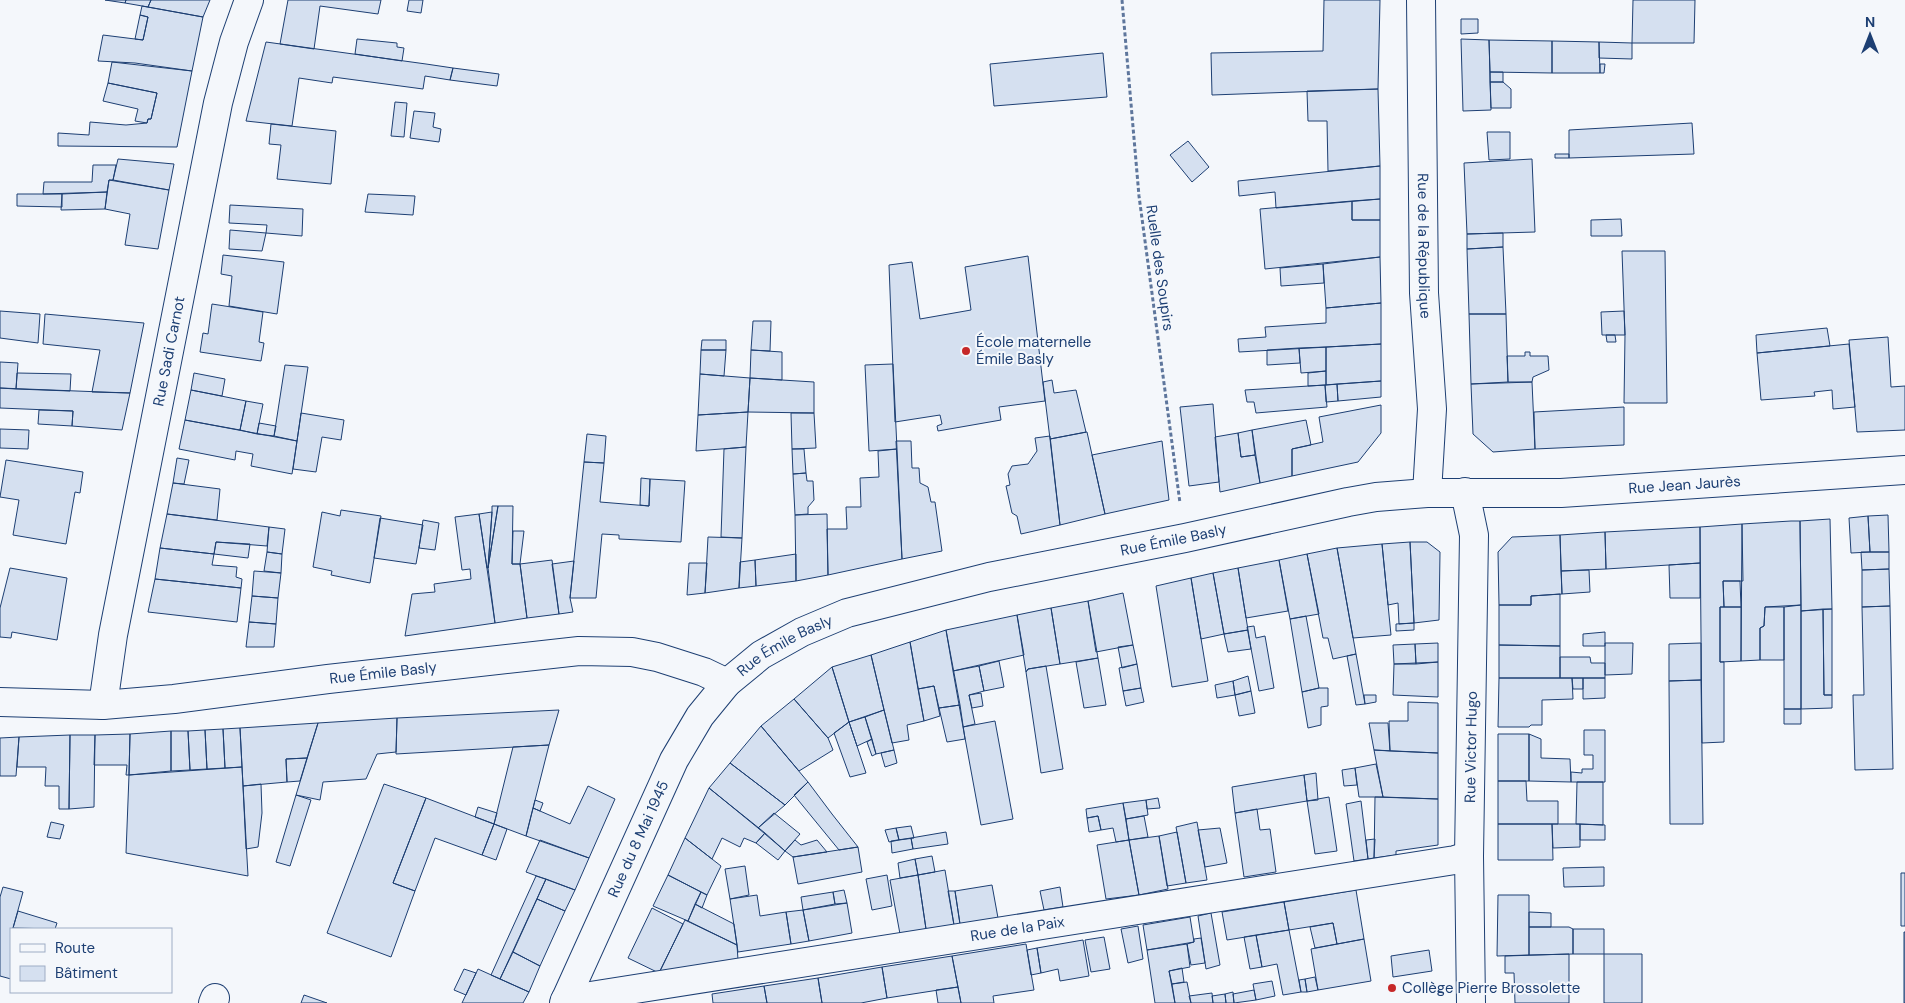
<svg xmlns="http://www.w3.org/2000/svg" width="1905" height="1003" font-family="'DM Sans',sans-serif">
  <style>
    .building { fill: #d5e0f0; stroke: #1d3f73 }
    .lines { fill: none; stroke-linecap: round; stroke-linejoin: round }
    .minor-casing { stroke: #1d3f73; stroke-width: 30 }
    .path { stroke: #5e769c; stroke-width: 3; stroke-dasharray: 4 2.5; stroke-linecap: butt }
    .minor { stroke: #f4f7fb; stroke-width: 28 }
    .poi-dot { fill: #c62828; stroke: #f4f7fb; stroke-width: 2 }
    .labels { text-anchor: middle; stroke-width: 4; stroke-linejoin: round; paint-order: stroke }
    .street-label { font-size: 15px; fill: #1d3f73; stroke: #f4f7fb }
    .poi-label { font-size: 15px; fill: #1d3f73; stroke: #f4f7fb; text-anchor: start }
  </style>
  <rect width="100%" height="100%" fill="#f4f7fb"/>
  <!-- building -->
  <path class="building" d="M105 0H126L125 3Z
    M126 0H151L148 7 125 3Z
    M151 0H210L203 17 148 7Z
    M288 0H381L378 14 320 6 314 49 280 44Z
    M409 0H423L421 13 407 11Z
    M1324 0H1380L1378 89 1212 95 1211 53 1323 51Z
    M1633 0H1695L1694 43H1632Z
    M142 6 203 17 192 71 135 63 98 61 103 35 143 40 148 17 140 15Z
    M140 15 148 17 143 40 135 39Z
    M1461 19H1478V33L1461 34Z
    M357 39 397 43V47L404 48 402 61 355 54Z
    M1461 39 1489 40 1491 110 1463 111Z
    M1489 40 1552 41V73L1490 72Z
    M1552 41 1599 42 1600 73H1552Z
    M266 42 426 64 453 68 450 80 425 76 423 89 333 77 332 83 299 78 292 126 246 121Z
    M1599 42 1632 43V59L1599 58Z
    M1103 53 1107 97 994 106 990 64Z
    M112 62 192 71 177 147 58 146V133L89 135 90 122 126 125 147 123 148 119H151L157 93 108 83Z
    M1600 64H1605L1604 73H1600Z
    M453 68 499 74 497 86 450 80Z
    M1490 72H1503V82H1490Z
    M1490 82H1503L1511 89V108H1491Z
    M108 83 157 93 151 119H148L147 123 135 121 138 109 103 101Z
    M1378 89 1380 166 1328 171 1327 121H1308L1307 91Z
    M395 102 407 103 404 137 391 136Z
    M414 111 435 113 433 127 441 129 439 142 410 138Z
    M1692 123 1694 154 1569 158V130Z
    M271 124 336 131 331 184 277 179 281 145 269 144Z
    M1487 132H1510V159L1489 160Z
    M1188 141 1209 167 1192 182 1170 155Z
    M1555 154H1569V158H1555Z
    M118 159 174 164 169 190 113 180Z
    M1532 159 1535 232 1467 234 1464 163Z
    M93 165H116L113 180H109L107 192 43 194 44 182H92Z
    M1380 166V199L1276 208 1275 192 1239 196 1238 181Z
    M109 180 169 190 158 249 125 245 130 214 105 209Z
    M107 192 105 209 61 210 62 194Z
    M17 194H62V207L17 206Z
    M368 194 415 196 413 215 365 212Z
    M1380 199V220H1352V201Z
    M1352 201V220H1380V257L1265 269 1260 209Z
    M230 205 303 209 302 236 266 233 267 225 229 223Z
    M1621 219 1622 236H1591V220Z
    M230 230 266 233 262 251 229 249Z
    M1503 233V247L1467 249V234Z
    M1503 247 1506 314H1469L1467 249Z
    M1622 251H1665L1667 403H1624L1625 335Z
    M223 255 284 262 277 314 229 306 232 276 221 274Z
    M1028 256 1045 401 999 407 1001 420 938 431 937 426 942 424 940 415 895 422 889 265 912 262 920 319 971 310 965 267Z
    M1380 257 1381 303 1326 308 1323 264Z
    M1323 264 1324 283 1281 286 1280 268Z
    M1381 303V344L1239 352 1238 339 1266 337 1265 327 1326 323V308Z
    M212 304 263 312 259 342 264 343 261 361 200 352 203 333 208 334Z
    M0 311 40 314 38 343 0 338Z
    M1624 311 1625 335H1602L1601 312Z
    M45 314 144 323 130 393 92 392 100 350 43 344Z
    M1469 314H1506L1508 382 1471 384Z
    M753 321H771L770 351 751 350Z
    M1827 328 1830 346 1757 353 1756 335Z
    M1606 335H1615L1616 342H1607Z
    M1888 337 1891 387 1905 386V430L1857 432 1849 340Z
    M702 340H726V350H701Z
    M1381 344V381L1326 385V347Z
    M1849 344 1855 407 1833 409 1832 390 1814 392 1815 396 1761 400 1757 353Z
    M1326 347V371L1301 373 1299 348Z
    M1299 348 1300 363 1267 365V350Z
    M701 350H726L724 376 700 374Z
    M751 350 782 352V380L750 378Z
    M1525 352H1530V356H1548L1549 370 1533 377 1532 382H1508L1507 356H1525Z
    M0 362 18 363 16 389 0 388Z
    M893 364 897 449 869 451 865 365Z
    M285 365 308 367 297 441 274 436Z
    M1326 371V385L1308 386V373Z
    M17 373 71 374 70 391 16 389Z
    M194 373 225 379 222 396 191 390Z
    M700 374 750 378 748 412 698 415Z
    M750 378 814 382V413L748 412Z
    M1052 380 1054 393 1076 390 1086 432 1050 439 1043 382Z
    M1381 381V397L1338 401 1337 384Z
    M1532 382 1535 449 1493 452 1473 434 1471 384Z
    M1337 384 1338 401 1326 402 1325 385Z
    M1325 385 1327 407 1256 413 1254 402H1247L1245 390Z
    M0 388 102 392 130 393 122 430 72 426 73 411 0 408Z
    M191 390 246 401 240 430 185 420Z
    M246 401 263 404 257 434 240 430Z
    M1213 404 1219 482 1189 486 1180 407Z
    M1381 405V433L1358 462 1292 476V449L1323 442 1319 417Z
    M1624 407V445L1535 449 1534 412Z
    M39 410 73 411 72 426 38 424Z
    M748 412 746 447 696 451 698 415Z
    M301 413 344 420 341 440 322 437 316 472 293 469Z
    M791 413H814L816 448 792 449Z
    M185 420 297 441 292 474 251 466 253 454 236 451 235 460 179 449Z
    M1306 420 1311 445 1292 449V476L1260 483 1252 430Z
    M259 423 276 426 274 436 257 434Z
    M0 429 29 430 28 449 0 448Z
    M1252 430 1255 455 1241 457 1238 433Z
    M1087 432 1105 514 1060 525 1050 439Z
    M1238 433 1241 457 1255 455 1260 483 1220 492 1215 437Z
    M587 434 606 436 604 463 584 462Z
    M1050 436 1060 525 1021 534 1017 516 1012 513 1006 486 1010 485 1008 474 1012 466 1028 464 1037 451 1035 438Z
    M896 441H911L912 468H919L920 483 928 487 931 502H935L942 551 902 559Z
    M1162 441 1169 500 1105 514 1092 455Z
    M746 447 742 538 721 537 724 449Z
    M792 449H804L806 473 793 474Z
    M897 449 902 559 828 575 827 529H847L846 507H861L860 478 879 477 878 451Z
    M177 458 189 460 184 484 173 483Z
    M6 460 83 472 80 493 75 492 66 544 13 535 19 500 0 497Z
    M584 462 604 463 600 502 649 506 650 479 685 481 681 542 619 539V535L602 534 596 598H570Z
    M806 473 807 481H813L814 500 808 507V514L795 515 793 474Z
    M641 478 650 479 649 506 640 505Z
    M173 483 220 489 217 520 167 514Z
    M492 506H498L488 568 492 512Z
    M498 506H513L512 564H520L527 618 495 623 488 568Z
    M341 510 381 516 370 583 331 575 332 571 313 567 322 512 340 516Z
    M492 512 488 568H487L479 514Z
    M167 514 269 527 267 546 216 542 214 554 160 548Z
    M479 514 495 623 405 636 412 594 435 592 434 584 471 579 470 569 462 570 455 517Z
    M827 514 828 575 796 581 795 515Z
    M1888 515 1889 552H1870L1868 516Z
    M1868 516 1870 552 1851 553 1849 518Z
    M380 518 423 525 416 564 374 558Z
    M1830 519 1832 609 1801 611 1800 521Z
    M423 520 439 523 435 550 419 548Z
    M1791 521H1800L1801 605 1765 607 1764 626 1760 628V660L1741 661 1742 524Z
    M1742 524 1743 581H1723L1724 607H1720V662H1724V742L1702 743 1700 527Z
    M269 527 285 529 282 554 267 552Z
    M1700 527V563L1606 569 1605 532Z
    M513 531H524L520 564H512Z
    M1605 532 1606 569 1561 571 1560 535Z
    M1560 535 1562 594 1531 596V605H1499L1498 552 1512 537Z
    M708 537 742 538 739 588 705 593Z
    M216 542 250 544 248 558 214 554Z
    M1410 542H1427L1440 552 1439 620 1414 623Z
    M1410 542 1414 623 1399 624 1398 603 1388 605 1382 544Z
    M1382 544 1391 635 1353 638 1337 548Z
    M160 548 214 554 212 565 237 567 236 577 242 579 241 588 155 579Z
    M1337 548 1356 654 1333 659 1328 638H1323L1307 554Z
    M267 552 282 554 281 573 264 571Z
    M1861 552H1889V569L1862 570Z
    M796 554V581L756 586 755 560Z
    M1307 554 1319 614 1290 619 1279 560Z
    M552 560 559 614 527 618 520 564Z
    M755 560 756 586 739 588 740 562Z
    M1279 560 1288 611 1246 618 1238 568Z
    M574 561 570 598 573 612 559 614 552 564Z
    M689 563H707L705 593 687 595Z
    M1700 563V598H1670L1669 565Z
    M10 568 67 578 57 640 12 632 11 638 0 637V608Z
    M1238 568 1248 630 1224 634 1213 573Z
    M1889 569 1890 606 1862 607V570Z
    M1589 570 1590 592 1562 594 1561 571Z
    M254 571 281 573 278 598 252 596Z
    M1213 573 1224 634 1201 639 1191 578Z
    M1191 578 1208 681 1172 687 1156 586Z
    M155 579 241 588 237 622 148 612Z
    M1723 581H1740L1741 607H1724Z
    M1123 593 1133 645 1096 652 1088 601Z
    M1560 594V646L1499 645V605H1531V596Z
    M252 596 278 598 276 624 249 622Z
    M1088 601 1098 658 1060 664 1051 608Z
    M1801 605V709H1784V607Z
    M1890 606 1893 769 1855 770 1853 695H1864L1862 607Z
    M1720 607H1741V661L1720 662Z
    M1765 607H1784V660H1760V628L1764 626Z
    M1051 608 1060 664 1028 669 1026 672 1017 615Z
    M1823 609H1832V695H1824Z
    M1823 609 1824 695H1832V708L1801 709V611Z
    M1017 615 1024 655 953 671 946 630Z
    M1306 616 1319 688 1302 692 1290 619Z
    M249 622 276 624 274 647H246Z
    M1414 623V630L1396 631V624Z
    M1254 626 1256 638 1265 636 1274 688 1259 691 1247 627Z
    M946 630 960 705 939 708 934 686 918 689 910 642Z
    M1248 630 1251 649 1228 652 1224 634Z
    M1605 632V646H1583V634Z
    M910 642 924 721 907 725 909 740 892 743 871 655Z
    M1438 643V662L1416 664 1415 644Z
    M1605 643H1633L1632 674 1605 675Z
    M1701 643V680L1669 681V644Z
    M1415 644 1416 664H1394L1393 645Z
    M1133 645 1137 664 1122 668 1118 647Z
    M1499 645 1560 646V678H1499Z
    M1356 654 1365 704 1356 705 1347 656Z
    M871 655 884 710 849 722 832 667Z
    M1560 657H1590L1591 663H1605V678H1560Z
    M1098 658 1106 705 1084 708 1076 662Z
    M999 661 1004 687 984 691 979 666Z
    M1438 662V697L1393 695 1394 664Z
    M1137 664 1141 688 1123 691 1119 668Z
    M979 666 984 691 969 695 975 724 963 727 953 671Z
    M1046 666 1063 769 1041 773 1026 672 1028 669Z
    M832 667 849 722 828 738 794 699Z
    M1248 676 1251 691 1235 695 1233 681Z
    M1499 678H1572L1573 699 1542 700V725H1531L1529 727H1498Z
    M1572 678H1583V689H1573Z
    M1583 678H1605V698L1583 699Z
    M1701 680 1703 824H1670L1669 681Z
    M1233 681 1235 695 1217 698 1215 685Z
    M934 686 940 716 924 721 918 689Z
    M1141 688 1144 702 1126 706 1123 691Z
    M1319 688H1328V706L1321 707V725L1308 728 1302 692Z
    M1251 691 1255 713 1239 716 1235 695Z
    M981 693 983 706 972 708 969 695Z
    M1364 695H1376V702L1365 704Z
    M794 699 828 738 833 750 799 771 761 726Z
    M1408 702 1438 703V753L1390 751 1389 721H1408Z
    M960 705 965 739 947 742 939 708Z
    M1784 709H1801V724H1784Z
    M559 710 549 745 396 754 397 718Z
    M884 710 894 750 876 754 865 717Z
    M865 717 872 739 857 746 849 722Z
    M397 718 396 752 377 754 366 779 323 782 320 800 296 795 318 723Z
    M995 721 1013 819 981 825 963 727Z
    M849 722 866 773 850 777 834 733Z
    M318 723 307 758 286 759 287 782 243 786 240 728Z
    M1369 723H1388L1390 751 1374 750Z
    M761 726 808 782 785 805 730 763Z
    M240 728 242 767 225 768 223 729Z
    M223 729 225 768 207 769 205 730Z
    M205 730 207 769 190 770 188 731Z
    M1584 730H1605V782H1571V772L1582 773V769H1593V755H1584Z
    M171 731H188L190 770 171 771Z
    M171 731V771L129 775 130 734Z
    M130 734 129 775H126L127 765H94L95 735Z
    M1498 734H1529V781H1498Z
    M1529 734 1541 739V758L1570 759 1571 782 1529 781Z
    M70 735H95L94 807 69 809Z
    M70 735 69 809H59V786H45L46 767H17L19 737Z
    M19 737 16 776H0V738Z
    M872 739 876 754 872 756 867 742Z
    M549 745 526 836 494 824 513 747Z
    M894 750 897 763 885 767 881 753Z
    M1374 750 1438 753V799L1383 797Z
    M307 758 300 781 287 782 286 759Z
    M730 763 785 805 758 828 709 788Z
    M1376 764 1383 797H1359L1355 768Z
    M242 767 248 876 126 853 129 775Z
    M1355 768 1357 785 1344 786 1342 770Z
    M1316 773 1318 800 1307 801 1304 775Z
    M1304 775 1307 801 1235 813 1232 787Z
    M1498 781H1526L1527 801H1558V824H1498Z
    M808 782 832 814 858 847 839 850 794 795Z
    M1577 782H1603V825L1576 824Z
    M261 784 262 813 258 847 246 849 243 786Z
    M384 784 426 798 393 883 415 891 391 957 327 933Z
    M588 786 615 799 589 858 526 836 533 808 570 824Z
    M709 788 765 833 756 843 744 838 740 847 722 838 712 859 685 838Z
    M296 795 311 800 290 866 276 862Z
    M1329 797 1337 851 1315 854 1307 801Z
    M1375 797 1438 799V845L1396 851V855L1374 858Z
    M426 798 494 824 482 855 435 838 415 891 393 883Z
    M1158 798 1160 808 1147 809 1146 800Z
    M535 800 543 803 540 811 533 808Z
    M1146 800 1148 815 1126 819 1123 803Z
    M1361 801 1368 859 1354 861 1346 804Z
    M1123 803 1129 840 1116 842 1113 828 1101 830 1098 816 1087 818 1086 809Z
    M478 807 497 813 494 824 475 817Z
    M1257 809 1260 830 1270 829 1276 872 1244 877 1235 813Z
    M774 813 800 834 785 851 758 828Z
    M1098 816 1101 830 1089 832 1087 818Z
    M1144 816 1148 837 1129 840 1126 819Z
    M51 822 64 825 60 839 47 837Z
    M1197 822 1207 880 1186 883 1176 827Z
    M494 824 507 829 496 860 482 855Z
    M1498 824H1552L1553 860H1498Z
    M1552 824H1580V847L1553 848Z
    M1580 824 1605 825V840H1580Z
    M911 826 914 838 899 840 896 828Z
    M896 828 899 840 889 842 885 830Z
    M1220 828 1227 863 1205 867 1198 830Z
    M946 832 948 844 913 849 911 838Z
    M1177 832 1186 883 1167 886 1159 836Z
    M765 833 785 851 778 860 756 843Z
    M1159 836 1168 889 1139 895 1129 840Z
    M685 838 721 866 707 895 668 875Z
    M911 838 913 849 892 853 891 841Z
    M1375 839 1374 858 1368 859 1366 840Z
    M540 840 589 858 575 890 526 872Z
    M795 840 801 845 817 840 827 852 793 857 785 851Z
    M1129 840 1139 895 1106 899 1097 845Z
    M858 847 862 872 798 884 793 857Z
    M932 856 935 872 918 875 915 859Z
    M915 859 918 875 900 878 898 863Z
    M745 866 749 895 730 899 725 869Z
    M1604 867V886L1564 887 1563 868Z
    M945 870 954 925 926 929 918 875Z
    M1901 873H1905V926H1901Z
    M668 875 701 892 688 921 653 906Z
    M887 875 892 906 872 910 866 879Z
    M918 875 926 929 900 934 890 880Z
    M536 876 546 879 500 979 491 975Z
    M546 879 575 890 565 911 537 899Z
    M992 885 998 918 960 924 955 891Z
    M3 887 23 892 13 928 17 929H11V979L0 976V897Z
    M1060 887 1063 907 1044 910 1040 891Z
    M844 890 847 903 835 904 833 892Z
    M1356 890 1364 939 1337 944 1333 923 1289 930 1284 902Z
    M948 891H955L960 924 954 925Z
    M701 892 707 895 702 908 695 904Z
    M833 892 835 904 803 910 801 897Z
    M757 895 760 916 786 912 791 944 738 952 730 899Z
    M1498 895H1529V955L1497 956Z
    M537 899 565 911 540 966 513 952Z
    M1284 902 1289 930 1227 940 1222 912Z
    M847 903 852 933 809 941 803 910Z
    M695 904 734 924 737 945 688 921Z
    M652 908 683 924 659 973 628 958Z
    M803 910 809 941 791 944 786 912Z
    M18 911 57 923 55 929 13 928Z
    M1529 912 1551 913V927H1529Z
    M1211 913 1220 965 1206 969 1198 916Z
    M1190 917 1194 942 1147 950 1143 925Z
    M685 920 737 945 738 960 659 973Z
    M1333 923 1337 944 1315 948 1310 927Z
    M1138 926 1143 959 1128 963 1121 929Z
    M1529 927H1569L1573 929V954L1529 955Z
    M1573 929H1604V954H1573Z
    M1289 930 1301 992 1283 995 1277 964 1262 967 1256 935Z
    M1904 932H1905V1003H1904Z
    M1256 935 1262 967 1250 969 1244 937Z
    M1104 937 1110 969 1091 972 1085 940Z
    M1201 938 1205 963 1191 965 1187 944 1194 942V939Z
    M1364 939 1371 981 1318 990 1311 949Z
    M1083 940 1089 976 1060 981 1058 969 1041 973 1037 948Z
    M1026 944 1034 990 993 996 994 1003H961L952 956Z
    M1187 944 1190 967 1169 971 1175 1003H1155L1147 950Z
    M1037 948 1041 973 1031 975 1027 950Z
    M1429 950 1432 971 1393 977 1391 956Z
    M513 952 540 966 529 992 500 979Z
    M1569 954V1003H1515L1514 973H1505V956Z
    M1604 954H1642V1003H1604Z
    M952 956 958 987 887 998 882 967Z
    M882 967 887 998 861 1003H822L818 978Z
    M1182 968 1184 982 1172 984 1169 971Z
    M464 969 476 973 466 995 454 990Z
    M478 969 529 992 523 1003H462Z
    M1315 977 1318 990 1307 992 1305 979Z
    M818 978 822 1003H767L764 986Z
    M1305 979 1307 992H1301L1299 980Z
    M1272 981 1275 996 1256 1000 1253 984Z
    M1187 982 1191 1003H1175L1172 984Z
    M764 986 767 1003H713L712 994Z
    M958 987 961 1003H938L936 990Z
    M1254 990 1256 1000 1234 1003 1233 994Z
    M1233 992 1234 1003H1226L1225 994Z
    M1212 993 1213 1003H1191L1189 996Z
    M1225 994 1226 1003H1213L1212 996Z
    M304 995 327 1003H301Z"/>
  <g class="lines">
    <!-- minor casing -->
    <g class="minor-casing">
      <g id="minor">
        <path id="s1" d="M1421 0 1424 293 1432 409 1427 493"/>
        <path d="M1465 492 1474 535 1469 856 1471 1003"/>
        <path id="s2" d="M0 702 103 705 174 699 328 679 579 651 632 652 657 657 704 672 727 683"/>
        <path id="s3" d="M103 705 113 635 218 103 234 42 249 0"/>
        <path id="s4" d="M565 1000 1455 860 1469 856"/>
        <path d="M213 1003 215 998"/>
        <path id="s5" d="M564 1003 674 760 700 716 727 683 761 655 802 632 847 613 989 577 1185 538 1348 502 1376 497 1427 493H1561L1905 470"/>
      </g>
    </g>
    <!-- path -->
    <path class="path" d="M1122 0 1139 196 1180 503"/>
    <!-- minor -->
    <use href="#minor" class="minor"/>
  </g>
  <!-- markers -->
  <g class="poi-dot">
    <circle cx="966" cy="351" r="5"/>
    <circle cx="1392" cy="988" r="5"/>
  </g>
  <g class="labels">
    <!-- street labels -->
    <g class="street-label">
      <text dy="5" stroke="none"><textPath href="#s1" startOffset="246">Rue de la République</textPath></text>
      <text transform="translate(1160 268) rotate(82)" y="5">Ruelle des Soupirs</text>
      <text dy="5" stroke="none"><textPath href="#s3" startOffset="360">Rue Sadi Carnot</textPath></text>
      <text dy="5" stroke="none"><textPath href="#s5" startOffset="1351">Rue Jean Jaurès</textPath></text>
      <text dy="5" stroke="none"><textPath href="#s5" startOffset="835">Rue Émile Basly</textPath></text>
      <text dy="5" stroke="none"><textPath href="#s5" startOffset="430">Rue Émile Basly</textPath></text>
      <text dy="5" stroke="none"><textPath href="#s2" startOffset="385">Rue Émile Basly</textPath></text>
      <text transform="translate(1471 747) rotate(-89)" y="5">Rue Victor Hugo</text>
      <text dy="5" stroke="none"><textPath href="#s5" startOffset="180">Rue du 8 Mai 1945</textPath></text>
      <text dy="5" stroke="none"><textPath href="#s4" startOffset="458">Rue de la Paix</textPath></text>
    </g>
    <!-- poi labels -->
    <g class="poi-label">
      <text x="976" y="347">École maternelle<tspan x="976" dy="17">Émile Basly</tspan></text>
      <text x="1402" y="993">Collège Pierre Brossolette</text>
    </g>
  </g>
  <!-- legend -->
  <rect x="10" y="928" width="162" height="65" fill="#f4f7fb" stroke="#9eadc5"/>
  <rect x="20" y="944" width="25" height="8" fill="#f4f7fb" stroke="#9eadc5"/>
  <text x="55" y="953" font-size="15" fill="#1d3f73">Route</text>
  <rect x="20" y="966" width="25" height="15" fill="#d5e0f0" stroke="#9eadc5"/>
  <text x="55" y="978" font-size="15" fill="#1d3f73">Bâtiment</text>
  <!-- north arrow -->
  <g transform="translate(1870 35)" stroke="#f4f7fb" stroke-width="4" paint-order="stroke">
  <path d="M0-4L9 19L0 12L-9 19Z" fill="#1d3f73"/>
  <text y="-8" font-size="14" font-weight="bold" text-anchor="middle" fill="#1d3f73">N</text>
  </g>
</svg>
